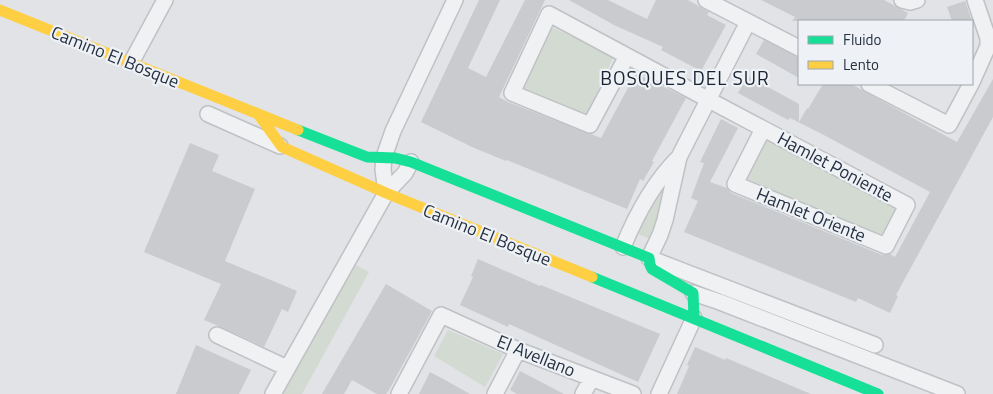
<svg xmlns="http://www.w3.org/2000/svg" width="993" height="394" font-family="'Titillium Web',sans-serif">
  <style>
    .green { fill: #d2dad1 }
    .building { fill: #c9cbce }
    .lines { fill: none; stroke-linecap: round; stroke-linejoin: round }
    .street-casing { stroke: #bfc1c4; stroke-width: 18 }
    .street { stroke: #f0f1f3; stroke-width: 15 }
    .fast { stroke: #16e098; stroke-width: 11 }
    .slow { stroke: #ffcf43; stroke-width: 11 }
    .labels { text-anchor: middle; stroke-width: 4.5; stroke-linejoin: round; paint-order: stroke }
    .street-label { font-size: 18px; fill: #263141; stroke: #eef2f6 }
    .neighbourhood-label { font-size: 19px; letter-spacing: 1px; fill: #192231; stroke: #eef2f6 }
  </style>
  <rect width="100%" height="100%" fill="#e1e3e6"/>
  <!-- green -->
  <path class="green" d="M551 27 614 56 585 118 522 90Z
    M764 138 897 208 882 237 744 178Z
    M669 174 653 240 635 233Z
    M352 263 369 272 302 394H279Z
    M448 330 503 354 485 387 434 356Z"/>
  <!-- building -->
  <path class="building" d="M479 0H500L468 68 486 77 525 0H545L499 97 508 102 601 138 636 73 686 98 652 161 654 162 643 181 640 179 627 209 507 160 506 161 472 147 421 122Z
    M569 0H608L647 19 656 0H688L709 12 707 15 726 25 701 71 661 50 663 47 614 25Z
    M761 0H884L908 13 904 21H792L795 17Z
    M965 1 972 21H952L947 7Z
    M764 40 799 57V78L756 54Z
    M748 76 799 104V122L807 108 808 109 823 84H851L957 142 993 79V117L896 295 898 296 890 313 858 298 856 302 684 232 698 201 691 198 704 163 700 162 721 119 738 128 710 182 727 188 731 193 882 255 890 254 895 257 930 192 820 133 790 118 788 120 738 93Z
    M190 143 219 155 212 171 255 189 225 261 297 291 288 312 282 309 264 347 221 327 204 320 221 284 144 252Z
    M478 259 540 286 541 285 660 334 638 382 509 324 508 327 460 305 473 277 471 276Z
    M386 284 432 311 389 390 386 394H377L352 380 344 394H322Z
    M196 345 251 370 239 394H176Z
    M695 347 725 360 726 358 811 394H677L689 366 687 365Z
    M520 371 564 394H517L510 390Z
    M430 372 447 381 470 394H419Z"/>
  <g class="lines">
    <!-- street casing -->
    <g class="street-casing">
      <path id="street" d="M706 0 799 48
        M902 0 910 2 917 0
        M748 22 679 157 665 220 660 235 649 258 875 345
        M627 56 590 125 512 93 549 14 709 100 907 205 886 246 735 184 763 129
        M131 63 165 0
        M972 82 988 46V38L975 0
        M869 84 949 125 971 84
        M208 114 280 146
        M386 193 383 169 384 157 393 131 455 0
        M623 247C636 215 653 183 678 158
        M693 293 720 302 957 394
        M217 335 287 368
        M273 394 386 193 405 173 411 162
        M399 394 441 315 518 350 633 394
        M495 394 518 350
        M583 394 592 378
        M659 394 694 318"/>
    </g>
    <!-- street -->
    <use href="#street" class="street"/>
    <!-- fast -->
    <path class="fast" d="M298 130 367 157 395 158 411 162 649 258 650 265 652 269 693 293 694 318
      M592 277 878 394"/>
    <!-- slow -->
    <path class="slow" d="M0 10 298 130
      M258 114 282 147 386 193 592 277"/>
  </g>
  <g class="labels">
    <!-- street labels -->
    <g class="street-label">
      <text transform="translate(115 57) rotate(22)" y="6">Camino El Bosque</text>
      <text transform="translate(835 167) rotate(28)" y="6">Hamlet Poniente</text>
      <text transform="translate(811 215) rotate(22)" y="6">Hamlet Oriente</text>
      <text transform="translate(487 235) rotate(22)" y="6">Camino El Bosque</text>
      <text transform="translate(536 356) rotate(22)" y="6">El Avellano</text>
    </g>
    <!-- neighbourhood labels -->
    <g class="neighbourhood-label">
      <text x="685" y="85">BOSQUES DEL SUR</text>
    </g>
  </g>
  <!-- legend -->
  <rect x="798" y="20" width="175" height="65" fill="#eef2f6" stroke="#9ea5ae"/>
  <rect x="808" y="36" width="25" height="8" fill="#16e098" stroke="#9ea5ae"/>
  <text x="843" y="45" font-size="15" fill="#263141">Fluido</text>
  <rect x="808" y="61" width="25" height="8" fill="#ffcf43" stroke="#9ea5ae"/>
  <text x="843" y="70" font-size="15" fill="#263141">Lento</text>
</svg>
